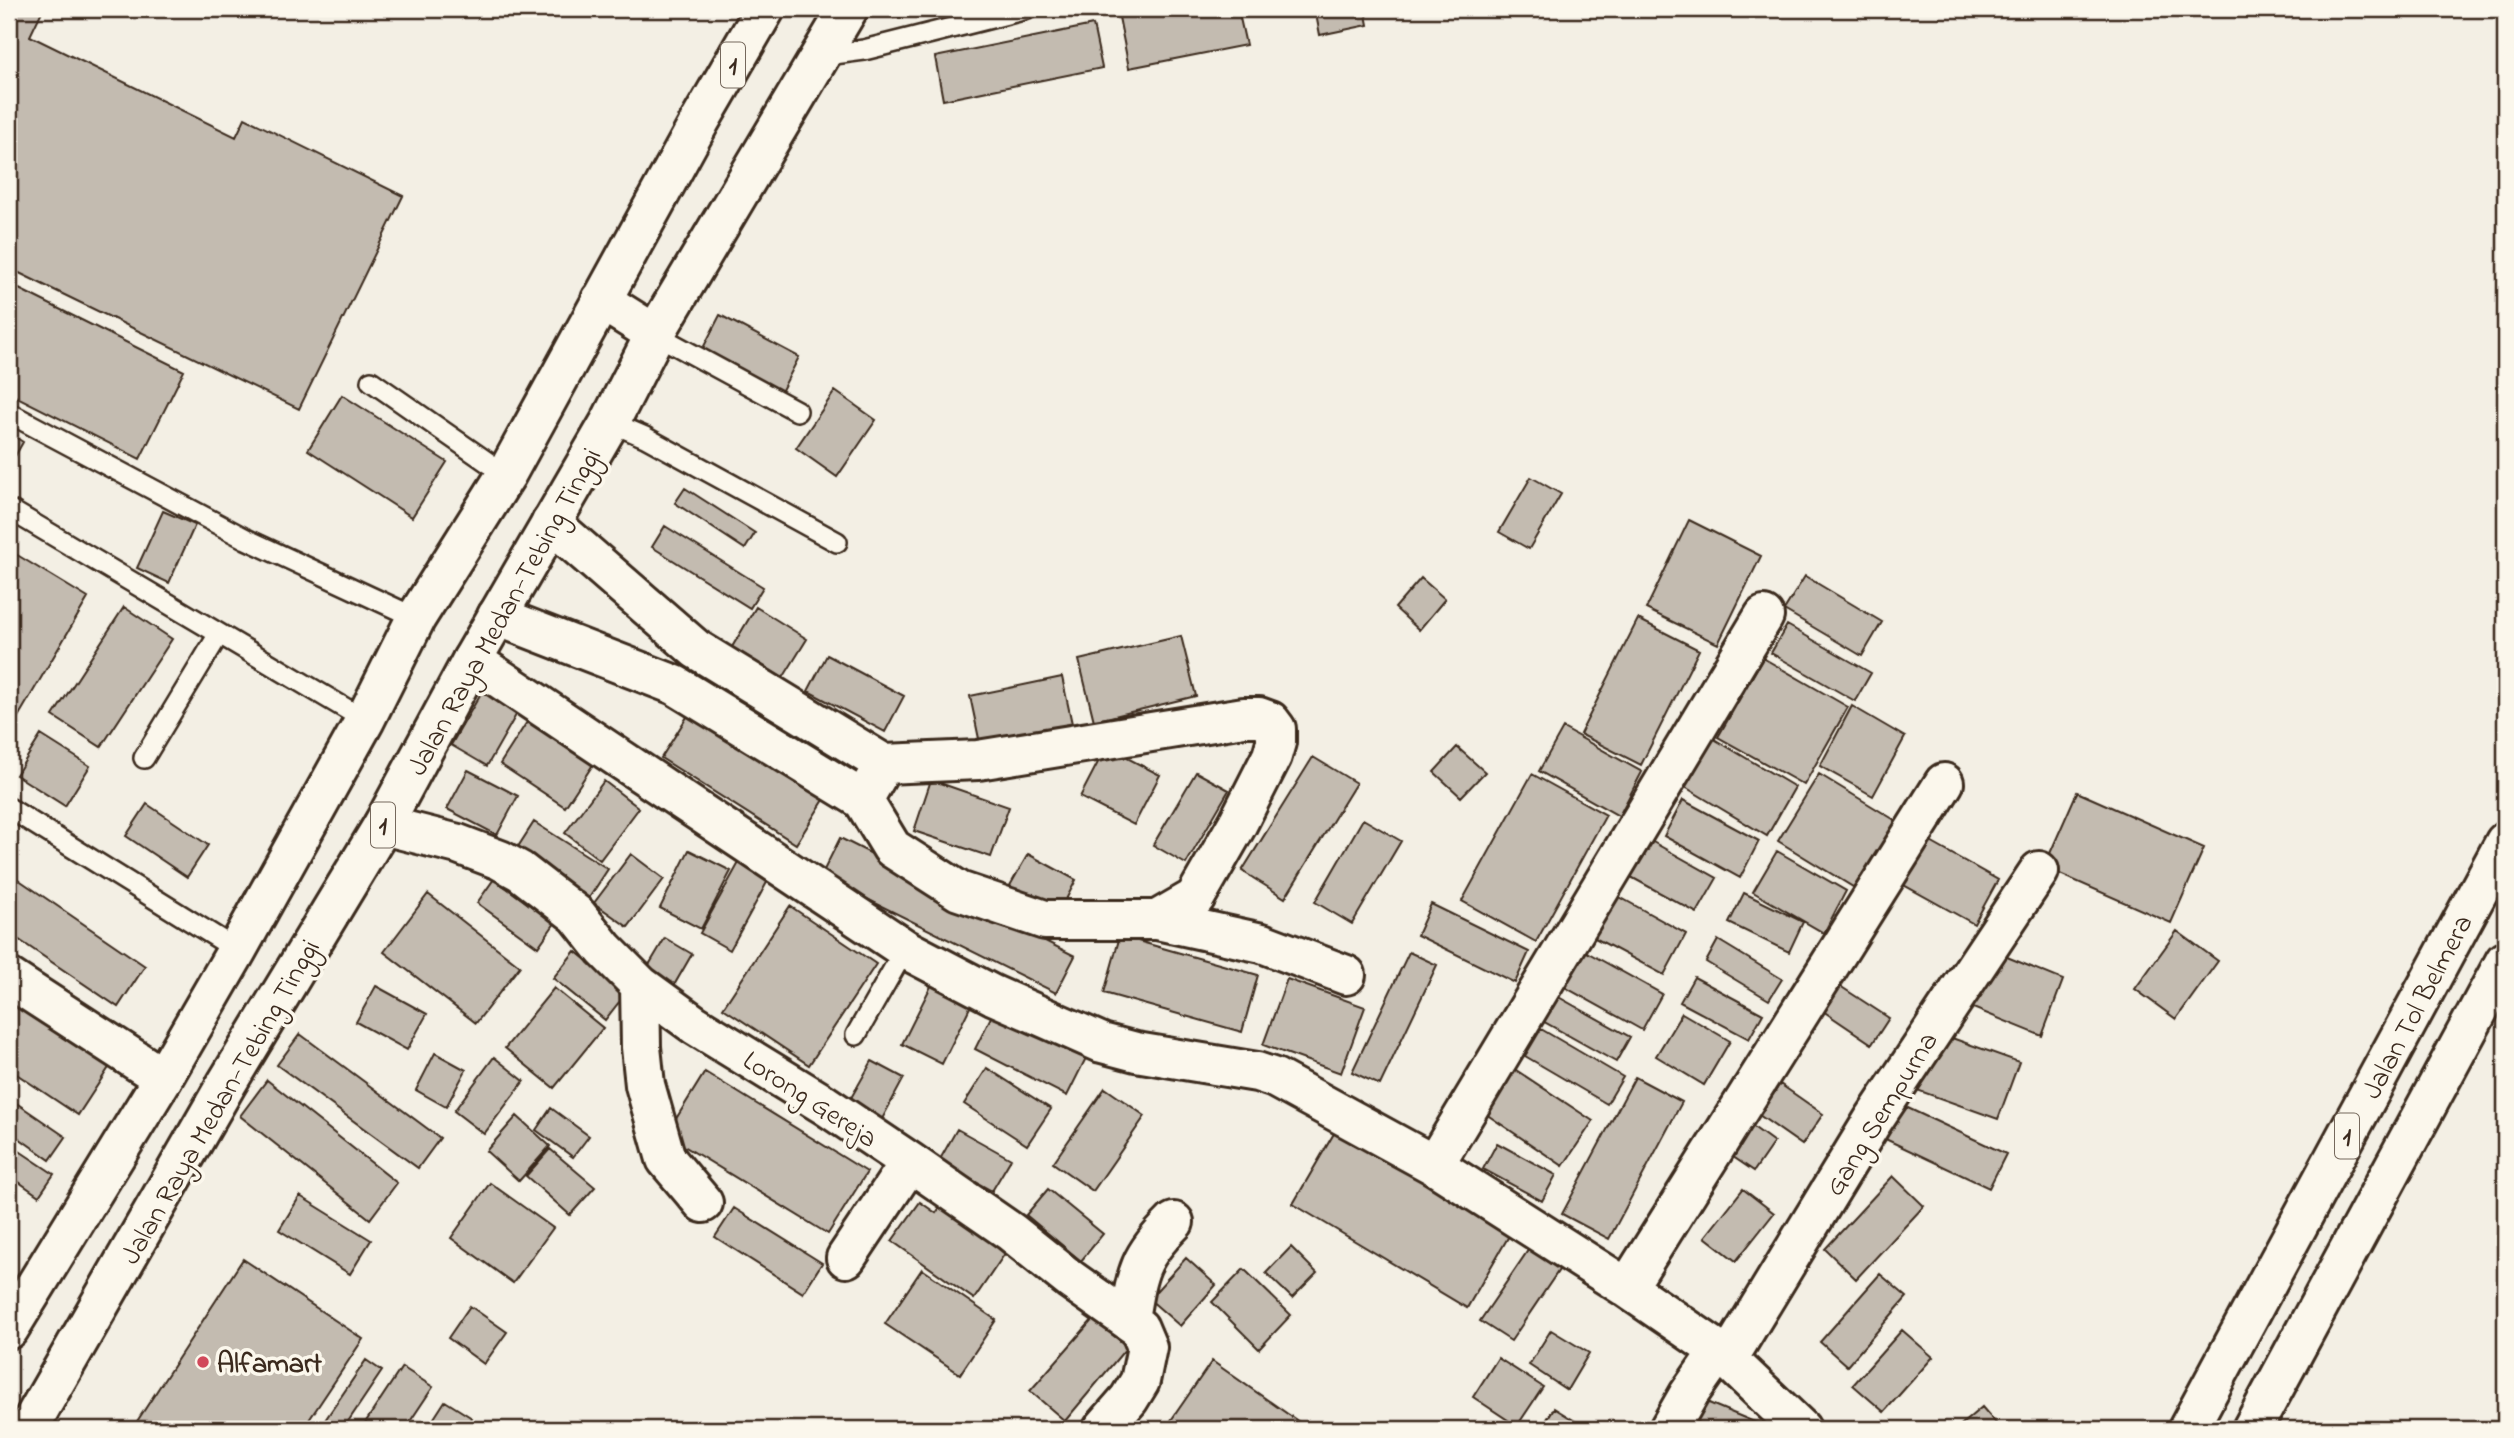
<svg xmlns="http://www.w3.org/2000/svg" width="2514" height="1438" font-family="'Indie Flower',sans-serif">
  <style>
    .building { fill: #c3bbb0; stroke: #3b2a1e; stroke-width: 2 }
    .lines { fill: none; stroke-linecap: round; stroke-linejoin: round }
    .lane-casing { stroke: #3b2a1e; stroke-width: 24 }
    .street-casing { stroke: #3b2a1e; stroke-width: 44 }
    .highway-casing { stroke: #3b2a1e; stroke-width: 44 }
    .lane { stroke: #fbf7ec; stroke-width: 19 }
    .street { stroke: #fbf7ec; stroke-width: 38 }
    .highway { stroke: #fbf7ec; stroke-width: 38 }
    .poi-dot { fill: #d1495b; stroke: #fbf7ec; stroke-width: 2.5 }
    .labels { text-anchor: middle; stroke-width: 7; stroke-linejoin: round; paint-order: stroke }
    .shield { fill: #fbf7ec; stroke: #75685c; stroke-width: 2 }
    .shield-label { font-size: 26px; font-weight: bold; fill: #3b2a1e }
    .street-label { font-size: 28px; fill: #3b2a1e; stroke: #fbf7ec }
    .poi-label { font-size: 28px; font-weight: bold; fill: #3b2a1e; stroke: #fbf7ec; text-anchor: start }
  </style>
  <rect width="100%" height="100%" fill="#f3efe4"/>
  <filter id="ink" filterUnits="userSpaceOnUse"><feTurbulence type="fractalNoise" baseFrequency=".0143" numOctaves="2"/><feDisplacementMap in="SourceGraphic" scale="14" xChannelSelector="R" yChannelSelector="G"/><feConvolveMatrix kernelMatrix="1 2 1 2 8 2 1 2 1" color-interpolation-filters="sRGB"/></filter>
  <g filter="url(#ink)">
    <!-- building -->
    <path class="building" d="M9 9H43L30 36 236 137 245 118 403 196 299 409 9 268Z
      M893 9H932V10L894 18Z
      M1157 9H1238L1246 45 1129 68 1119 17Z
      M1315 9H1365L1368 25 1320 35Z
      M1093 25 1102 68 943 100 935 57Z
      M9 284 184 371 140 459 9 393Z
      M720 315 799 357 780 394 701 352Z
      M835 391 876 420 837 477 796 448Z
      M342 395 447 462 412 517 308 450Z
      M9 433 23 442 9 467Z
      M1531 477 1561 494 1529 549 1499 532Z
      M685 488 755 533 745 549 675 503Z
      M163 511 195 525 169 583 137 568Z
      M1689 520 1761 556 1718 644 1646 609Z
      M665 526 763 587 750 608 652 547Z
      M9 550 88 598 11 729 9 728Z
      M1805 576 1882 622 1862 656 1784 610Z
      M1421 578 1445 599 1419 630 1395 608Z
      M124 607 172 639 101 747 53 716Z
      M756 607 807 639 783 678 732 647Z
      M1638 619 1699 650 1641 765 1580 734Z
      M1787 625 1871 673 1855 701 1771 653Z
      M1181 636 1196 696 1094 721 1079 660Z
      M827 655 904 696 885 732 808 691Z
      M1763 658 1848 707 1804 785 1718 737Z
      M1062 677 1074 733 982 753 970 696Z
      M484 688 520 708 487 766 451 745Z
      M1852 706 1905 737 1873 796 1820 766Z
      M692 709 827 795 796 844 661 758Z
      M534 711 600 754 565 807 500 764Z
      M1563 728 1642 772 1619 816 1539 771Z
      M41 735 90 766 65 806 16 775Z
      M1709 736 1795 787 1767 836 1680 784Z
      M1106 747 1160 775 1134 825 1080 797Z
      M1457 747 1485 772 1461 797 1434 772Z
      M1313 757 1356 783 1285 898 1242 871Z
      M468 770 518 796 497 835 447 809Z
      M1196 772 1229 790 1186 864 1153 845Z
      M1532 774 1606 815 1536 942 1462 901Z
      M1819 774 1898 822 1858 890 1778 841Z
      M931 780 1009 807 991 857 914 831Z
      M604 781 639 808 600 860 565 833Z
      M2077 792 2204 848 2171 923 2044 867Z
      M1683 800 1759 841 1740 878 1664 836Z
      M147 804 208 845 187 877 126 836Z
      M1363 819 1401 841 1352 924 1315 902Z
      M534 822 608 869 587 901 514 853Z
      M840 838 1075 956 1056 993 821 876Z
      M1927 840 1998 880 1974 924 1902 884Z
      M1651 841 1717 878 1697 913 1631 877Z
      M689 850 731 871 701 929 660 908Z
      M1777 851 1846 891 1824 933 1753 892Z
      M631 854 664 879 628 927 594 903Z
      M1028 854 1076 880 1058 915 1008 889Z
      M741 859 771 875 730 950 700 933Z
      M9 873 145 966 118 1007 9 933Z
      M494 879 555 923 538 947 477 903Z
      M1744 893 1803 922 1789 952 1729 923Z
      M428 894 520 966 476 1023 384 952Z
      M1616 895 1686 934 1664 975 1593 937Z
      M1431 904 1529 952 1515 983 1417 935Z
      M790 906 876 964 809 1065 723 1008Z
      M2177 931 2218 961 2176 1019 2135 989Z
      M1120 936 1258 975 1242 1032 1104 993Z
      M665 938 692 954 673 987 646 970Z
      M1718 940 1782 979 1769 1000 1706 962Z
      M1574 945 1662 994 1642 1030 1554 981Z
      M1990 950 2063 980 2042 1036 1968 1006Z
      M575 951 626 993 605 1020 553 978Z
      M1409 952 1437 965 1380 1085 1352 1072Z
      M1694 977 1763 1014 1749 1039 1680 1002Z
      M935 978 975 997 942 1064 902 1044Z
      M1287 979 1365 1007 1341 1073 1263 1045Z
      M376 986 427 1014 407 1050 356 1022Z
      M1840 986 1889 1018 1872 1044 1823 1011Z
      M554 988 603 1028 554 1088 505 1048Z
      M1546 990 1630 1037 1616 1062 1532 1015Z
      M9 998 110 1066 78 1115 9 1069Z
      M997 1005 1089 1052 1067 1096 975 1049Z
      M1682 1013 1730 1041 1704 1085 1656 1056Z
      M1541 1029 1623 1077 1607 1104 1525 1056Z
      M1938 1033 2019 1062 1998 1119 1917 1090Z
      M300 1034 440 1138 418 1168 277 1065Z
      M435 1053 466 1070 446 1107 416 1090Z
      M494 1057 524 1081 484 1134 454 1111Z
      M872 1061 904 1078 881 1121 848 1103Z
      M987 1068 1051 1109 1027 1145 964 1104Z
      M1513 1068 1593 1121 1563 1166 1483 1112Z
      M705 1072 867 1172 828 1234 666 1135Z
      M1635 1077 1682 1102 1609 1239 1562 1214Z
      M267 1080 397 1183 370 1219 240 1116Z
      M1780 1084 1823 1114 1802 1145 1759 1115Z
      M1105 1088 1145 1116 1093 1191 1053 1163Z
      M9 1098 66 1137 50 1160 9 1131Z
      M1895 1102 2006 1154 1989 1188 1879 1136Z
      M551 1108 589 1136 573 1157 536 1130Z
      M517 1116 550 1146 519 1181 486 1151Z
      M1741 1118 1774 1142 1754 1171 1720 1148Z
      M957 1129 1011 1159 992 1191 939 1161Z
      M1336 1130 1510 1234 1467 1308 1293 1204Z
      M1497 1143 1556 1175 1542 1201 1483 1169Z
      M9 1144 54 1174 39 1196 9 1175Z
      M550 1149 595 1187 570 1215 526 1176Z
      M1893 1176 1924 1206 1856 1279 1825 1249Z
      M490 1183 553 1228 513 1283 451 1238Z
      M1048 1189 1103 1234 1081 1261 1026 1215Z
      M1743 1189 1774 1213 1736 1261 1705 1237Z
      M300 1196 371 1240 350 1274 279 1230Z
      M920 1202 936 1213 943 1203 1008 1249 974 1299 892 1241Z
      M734 1208 822 1263 803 1293 715 1237Z
      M1531 1246 1561 1267 1511 1341 1480 1321Z
      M1291 1247 1317 1273 1292 1298 1266 1273Z
      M1186 1258 1216 1285 1180 1326 1149 1299Z
      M243 1259 363 1339 303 1429H132Z
      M922 1269 996 1320 960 1374 885 1324Z
      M1244 1269 1291 1315 1259 1349 1212 1302Z
      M1880 1274 1907 1297 1847 1366 1820 1342Z
      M470 1306 507 1332 484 1364 448 1338Z
      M1094 1318 1127 1347 1065 1421 1030 1391Z
      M1551 1330 1589 1353 1567 1390 1529 1365Z
      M1902 1330 1933 1357 1884 1412 1853 1385Z
      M1498 1358 1543 1387 1517 1426 1473 1397Z
      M366 1360 382 1371 343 1429H319Z
      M1212 1361 1309 1429H1165Z
      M402 1367 433 1387 405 1429H361Z
      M1692 1396 1771 1429H1677Z
      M445 1401 472 1418 465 1429H427Z
      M1982 1407 2001 1429H1956Z
      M1554 1408 1588 1429H1541Z"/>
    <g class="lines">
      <!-- lane casing -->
      <g class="lane-casing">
        <path id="lane" d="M819 56 864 50 1027 9
          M655 334 797 411
          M371 381 506 475
          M9 413 246 539 416 618
          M610 422 645 437 837 542
          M12 511 365 720
          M144 758 219 634
          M9 808 237 950
          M856 1035 905 949"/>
      </g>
      <!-- street casing -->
      <g class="street-casing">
        <path id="street" d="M551 523 696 649 884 764 978 760 1244 717H1259L1270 721 1276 729V742L1272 756 1238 823 1195 898 1157 920
          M497 616 675 685 863 800
          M472 660 905 949 993 995 1102 1043 1136 1052 1257 1072 1275 1078 1434 1165 1627 1288 1719 1351 1801 1429
          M884 764 863 800 892 848 959 891 1045 920H1157L1262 943 1346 975
          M383 825 458 844 500 860 520 871 577 915 604 949 640 985 695 1025 825 1105 910 1162 1011 1232 1071 1280 1139 1328 1147 1347 1140 1381 1129 1399 1103 1429
          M9 978 163 1078
          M640 985 641 1047 645 1085 666 1159 703 1203
          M1434 1165 1764 616
          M846 1258 910 1162
          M1627 1288 1944 783
          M1129 1319C1137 1271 1139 1257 1174 1222
          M1728 1359 1872 1122 2039 871
          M1669 1429 1689 1394 1719 1351"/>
      </g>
      <!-- highway casing -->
      <g class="highway-casing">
        <path id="highway" d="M601 300 655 334
          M9 1329 163 1078 237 950 365 720 416 618 506 475 700 121 765 9
          M28 1429 227 1083 383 825 472 660 610 422 655 334 848 9
          M2188 1429 2505 842
          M2252 1429 2505 961"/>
      </g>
      <!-- lane -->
      <use href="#lane" class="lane"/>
      <!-- street -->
      <use href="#street" class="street"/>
      <!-- highway -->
      <use href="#highway" class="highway"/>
    </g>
  </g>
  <!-- markers -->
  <circle class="poi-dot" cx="203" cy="1362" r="7"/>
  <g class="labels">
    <!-- shield labels -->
    <g class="shield">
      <rect x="721" y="42.5" width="24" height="45" rx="5"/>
      <rect x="371" y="802.5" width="24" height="45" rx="5"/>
      <rect x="2335" y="1113.5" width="24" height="45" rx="5"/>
    </g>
    <g class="shield-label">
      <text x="733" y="74">1</text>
      <text x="383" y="834">1</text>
      <text x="2347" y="1145">1</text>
    </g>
    <!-- street labels -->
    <g class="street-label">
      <text transform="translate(503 611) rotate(-61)" y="10">Jalan Raya Medan-Tebing Tinggi</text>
      <text transform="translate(2416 1006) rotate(-62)" y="10">Jalan Tol Belmera</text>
      <text transform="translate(811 1098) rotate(33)" y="10">Lorong Gereja</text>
      <text transform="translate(219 1101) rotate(-60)" y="10">Jalan Raya Medan-Tebing Tinggi</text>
      <text transform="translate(1880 1113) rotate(-58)" y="10">Gang Sempurna</text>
    </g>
    <!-- poi labels -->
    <g class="poi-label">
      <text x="217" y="1372">Alfamart</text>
    </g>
  </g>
  <!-- margin -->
  <rect width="2514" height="1438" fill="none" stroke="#fbf7ec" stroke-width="35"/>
  <rect x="18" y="18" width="2479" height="1403" fill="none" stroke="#3b2a1e" stroke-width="2.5" filter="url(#ink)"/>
</svg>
